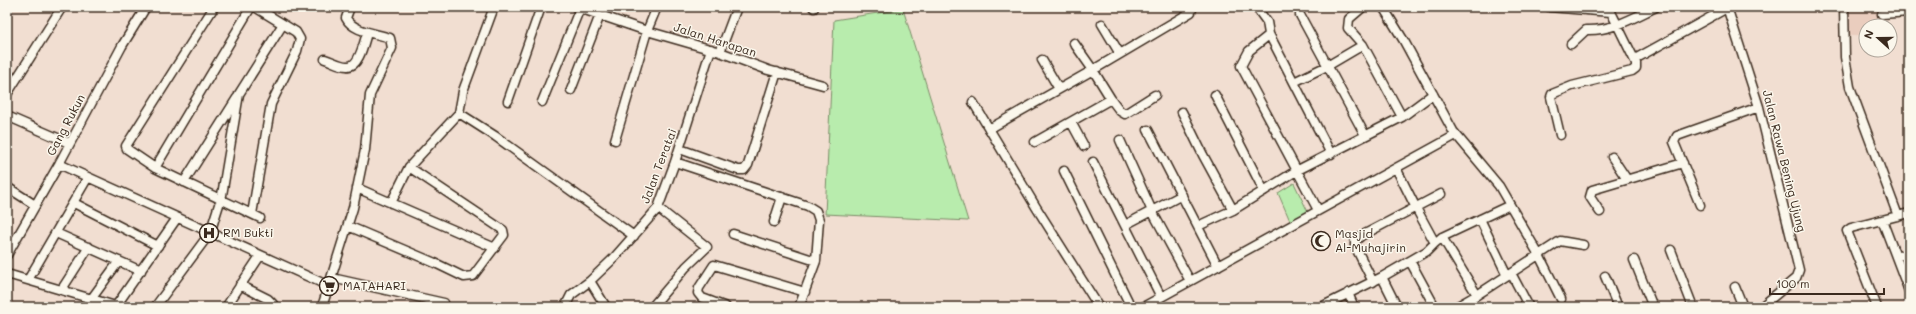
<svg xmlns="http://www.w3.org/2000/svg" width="1916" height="314" font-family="Mali,sans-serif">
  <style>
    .built { fill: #eacdbe }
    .green { fill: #b8ecad; stroke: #7a8b66 }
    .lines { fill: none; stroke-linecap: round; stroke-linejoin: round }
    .street-casing { stroke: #3b2a1e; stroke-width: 11 }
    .street { stroke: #fbf7ec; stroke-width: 8 }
    .labels { text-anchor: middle; stroke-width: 3; stroke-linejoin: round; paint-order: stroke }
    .street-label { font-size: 12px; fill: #3b2a1e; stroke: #fbf7ec }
    .poi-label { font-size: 12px; fill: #3b2a1e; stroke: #fbf7ec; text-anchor: start }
  </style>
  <rect width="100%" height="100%" fill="#f1ded1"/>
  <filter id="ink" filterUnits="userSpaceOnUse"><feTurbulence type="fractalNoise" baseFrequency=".025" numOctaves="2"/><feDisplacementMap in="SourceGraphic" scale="8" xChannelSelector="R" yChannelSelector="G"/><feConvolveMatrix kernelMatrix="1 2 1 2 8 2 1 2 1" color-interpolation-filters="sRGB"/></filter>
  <g filter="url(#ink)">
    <!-- built -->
    <path class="built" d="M1848 7H1879L1881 26H1866V34L1849 36Z"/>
    <!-- green -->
    <path class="green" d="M903 9 968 221 825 214 834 20Z
      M1294 183 1308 212 1291 223 1278 193Z"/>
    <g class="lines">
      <!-- street casing -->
      <g class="street-casing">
        <path id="street" d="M214 7 126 146 127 149 155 168 260 218
          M576 7 647 31 720 52 768 70 823 85
          M813 7 814 8
          M1256 7 1267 22 1269 34 1331 154
          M1363 7 1349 19 1348 28 1363 45 1402 117
          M1383 7 1404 41 1453 131 1499 186 1539 255 1561 299
          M1549 7 1611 12 1636 63V68L1632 71 1572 86 1552 94 1551 97 1560 135
          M1727 7 1759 107 1799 270 1796 278 1761 307
          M1844 7 1845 57 1850 87 1898 216
          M1882 14 1909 12
          M1300 15 1365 135
          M1102 24 1120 54
          M1269 35 1249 51 1241 66 1318 210
          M1571 44 1586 30C1612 31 1633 18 1656 7
          M720 52 737 7
          M325 59C332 61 340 66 347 66 359 68 364 42 367 33
          M1635 59 1727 8
          M1042 60 1059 89
          M1294 82 1329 65 1363 45
          M571 90 600 15
          M7 94 62 7
          M1215 95 1264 191
          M1111 99 1120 111 1125 114 1155 95
          M508 101 541 7
          M542 102 580 8
          M973 102 1036 207 1099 307
          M1182 112 1203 155 1233 210
          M459 113 495 136 634 236
          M7 116 69 143
          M1071 122 1084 146
          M989 129 1093 70 1074 43
          M1148 130 1218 266
          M615 140 647 31 657 7
          M1120 140 1152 211 1190 281
          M1035 142 1111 99 1093 70 1191 12 1193 7
          M680 149 738 170H744L748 165 777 72
          M1612 157 1626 178
          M675 162 808 206 816 211 819 220 816 261 799 307
          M1093 162 1161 297
          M59 164 329 286
          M155 168 251 7
          M1396 168 1416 208 1435 243 1442 237 1510 205
          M1064 171 1131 307
          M184 182 237 98
          M7 187 35 205
          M357 188 495 248
          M74 203 158 246
          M391 203 409 167 459 113 463 91 494 7
          M1700 205 1674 142 1677 136 1759 107
          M1600 212 1590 197 1592 190 1683 163
          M252 214 271 104 297 51 300 39 296 32 255 7
          M1480 219 1507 275
          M1882 220 1909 291
          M774 222 782 197
          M1125 225 1182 195
          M348 226 435 263 464 277 473 276 504 235 503 230 409 167
          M1198 226 1233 210 1296 171 1402 117 1433 94
          M56 233 141 271
          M733 234 816 261
          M1442 237 1477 295
          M1671 250 1693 307
          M7 255 59 164 122 46 146 7
          M1896 257 1909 253
          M1634 260 1653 307
          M1410 261 1435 307
          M1511 273 1529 307
          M7 274 119 307
          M1605 276 1618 307
          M1382 277 1427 251 1435 243
          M332 278 444 303
          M28 280 88 177
          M590 281 606 307
          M1373 282 1355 246V241L1361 236 1441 194
          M240 285 268 299 273 304 272 307
          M1735 287 1743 307
          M62 289 89 247
          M1348 293 1354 307
          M92 298 119 261
          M116 306 177 218
          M155 307 210 233 222 195 239 94 283 24
          M226 307 260 256
          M322 307 353 208 365 150 370 95 392 48 390 38C376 33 353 32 346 18L350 7
          M565 307 571 295 590 281 614 258 658 208 675 162 711 49
          M652 307 686 267 707 247 658 208
          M726 307 702 298 698 293 699 288 714 265 805 292
          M1143 307 1456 135
          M1321 307 1382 277 1397 307
          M1456 307 1477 295 1560 241 1583 245
          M1877 307 1847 231 1851 228 1909 213"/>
      </g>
      <!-- street -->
      <use href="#street" class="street"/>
    </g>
  </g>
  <!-- icons -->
  <defs>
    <g id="hospital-ring" transform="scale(1)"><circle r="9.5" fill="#fbf7ec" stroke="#3b2a1e" stroke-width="1.5"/><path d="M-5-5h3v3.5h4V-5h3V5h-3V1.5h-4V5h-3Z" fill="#3b2a1e"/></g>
    <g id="mosque-ring" transform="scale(1)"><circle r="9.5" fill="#fbf7ec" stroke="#3b2a1e" stroke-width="1.5"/><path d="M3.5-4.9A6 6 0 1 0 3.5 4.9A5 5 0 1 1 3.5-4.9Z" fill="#3b2a1e"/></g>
    <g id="supermarket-ring" transform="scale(1)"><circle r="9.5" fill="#fbf7ec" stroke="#3b2a1e" stroke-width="1.5"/><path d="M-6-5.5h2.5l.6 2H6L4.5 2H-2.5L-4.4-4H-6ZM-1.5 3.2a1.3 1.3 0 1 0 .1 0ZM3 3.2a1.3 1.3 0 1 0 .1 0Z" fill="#3b2a1e"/></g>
  </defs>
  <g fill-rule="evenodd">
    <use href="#hospital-ring" x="209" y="233"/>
    <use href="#mosque-ring" x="1321" y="241"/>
    <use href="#supermarket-ring" x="329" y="286"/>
  </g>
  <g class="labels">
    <!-- street labels -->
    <g class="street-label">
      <text transform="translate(715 40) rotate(18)" y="4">Jalan Harapan</text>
      <text transform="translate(66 125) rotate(-62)" y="4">Gang Rukun</text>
      <text transform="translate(1784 161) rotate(76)" y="4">Jalan Rawa Bening Ujung</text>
      <text transform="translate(659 166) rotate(-69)" y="4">Jalan Teratai</text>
    </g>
    <!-- poi labels -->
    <g class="poi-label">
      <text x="223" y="237">RM Bukti</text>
      <text x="1335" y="238">Masjid<tspan x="1335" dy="14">Al-Muhajirin</tspan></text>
      <text x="343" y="290">MATAHARI</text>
    </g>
  </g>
  <!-- margin -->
  <rect width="1916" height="314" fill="none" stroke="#fbf7ec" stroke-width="24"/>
  <rect x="12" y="12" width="1892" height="290" fill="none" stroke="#3b2a1e" stroke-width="1.5" filter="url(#ink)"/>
  <!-- north arrow -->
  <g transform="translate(1878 38) rotate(291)"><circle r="19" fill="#fbf7ec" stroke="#aea59a"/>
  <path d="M0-3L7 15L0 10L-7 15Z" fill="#3b2a1e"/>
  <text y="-6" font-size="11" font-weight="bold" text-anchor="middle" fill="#3b2a1e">N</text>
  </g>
  <!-- scale -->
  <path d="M1770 288v6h114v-6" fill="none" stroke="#3b2a1e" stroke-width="2"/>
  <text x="1776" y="288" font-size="12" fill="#3b2a1e" stroke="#fbf7ec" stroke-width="3" paint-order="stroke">100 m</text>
</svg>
